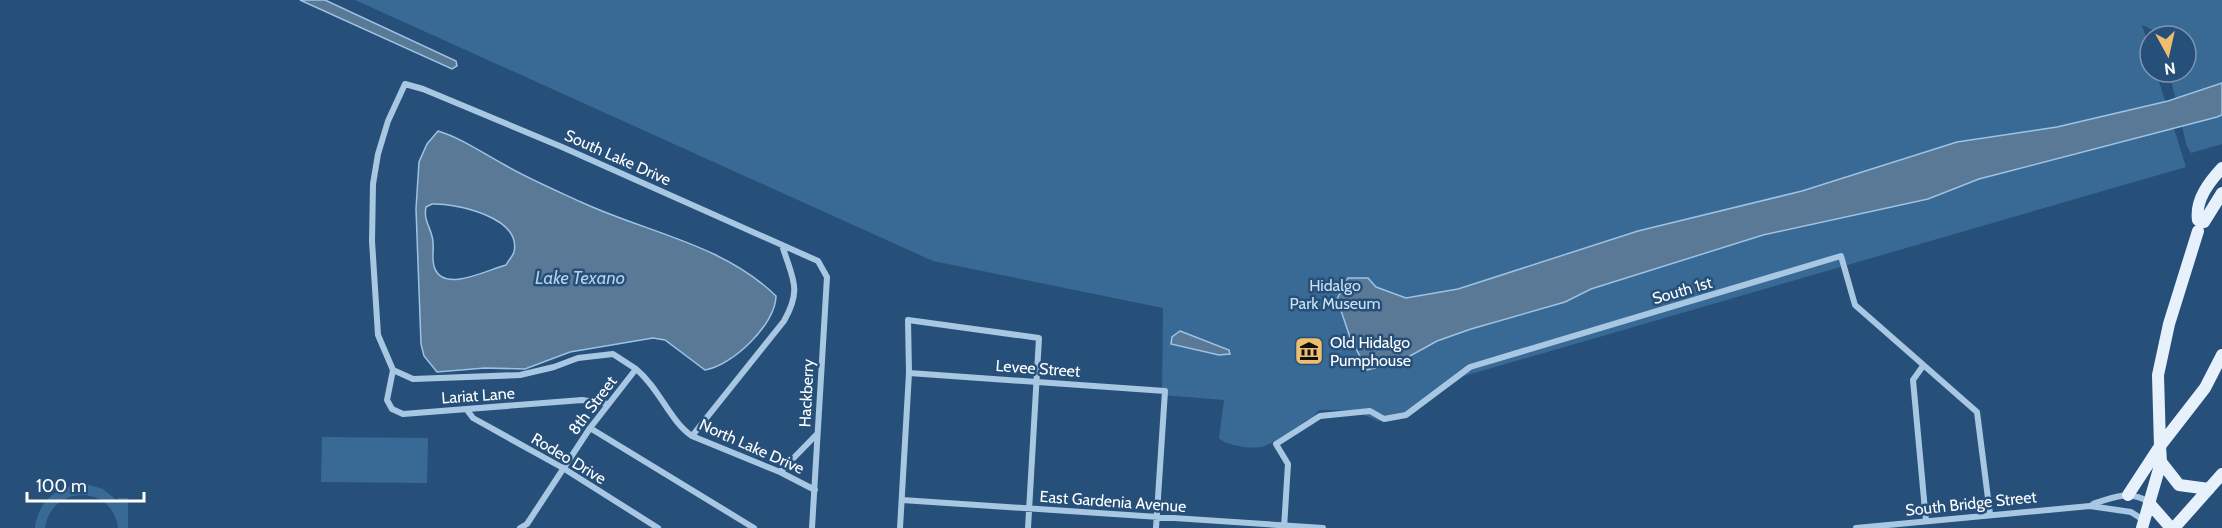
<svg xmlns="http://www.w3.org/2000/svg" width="2222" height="528" font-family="Cabin,sans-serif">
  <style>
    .green { fill: #396a96 }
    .water { fill: #5a7997; stroke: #9dc3e4; stroke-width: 1.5; fill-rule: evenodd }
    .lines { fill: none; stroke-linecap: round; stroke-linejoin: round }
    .minor { stroke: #a8c7e3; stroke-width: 6 }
    .primary { stroke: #e7f1fc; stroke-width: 12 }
    .labels { text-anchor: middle; stroke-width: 5; stroke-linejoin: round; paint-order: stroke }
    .street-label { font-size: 16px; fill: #fff; stroke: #265079 }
    .park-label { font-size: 16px; fill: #cae0f3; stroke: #265079 }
    .poi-label { font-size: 16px; fill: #fff; stroke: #265079; text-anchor: start }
    .water-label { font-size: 18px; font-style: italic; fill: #b3d1eb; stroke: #265079 }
  </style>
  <rect width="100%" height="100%" fill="#265079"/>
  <!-- green -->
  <path class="green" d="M355 0H2222V144L2191 153 2187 147 2169 72H2186V36H2166L2142 25 2150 51V72H2156L2186 167 1464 376 1409 416 1379 421 1351 410H1319L1314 416C1298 425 1282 438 1265 446 1255 450 1226 446 1219 438L1224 400 1162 395 1163 308 933 261Z
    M322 437 428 438 427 483 321 482Z
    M89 485 103 489 118 501V498H128V528H118C113 484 51 484 45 528H35C38 499 61 483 89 485Z"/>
  <!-- water -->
  <path class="water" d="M300 0H325L456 61 457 66 452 69Z
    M2222 83V115L2217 117 1979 179 1928 199 1763 235 1591 289 1565 302 1471 329 1437 341 1401 361 1367 370 1350 337 1337 299 1348 278H1368L1376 287 1406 298 1458 289 1638 231 1802 191 1957 142 2057 127 2168 101Z
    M438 131C461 138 481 152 503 164 527 178 555 190 581 202 645 232 723 244 776 296 776 324 732 366 705 370L665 340 653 338 570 352 525 369 485 368 437 372 424 356 421 344 416 209 419 162 427 144ZM432 204C455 203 522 217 514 252 513 256 508 261 506 265 489 269 445 293 435 269 431 260 434 251 433 242 432 228 423 222 426 207Z
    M1180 331 1229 350 1230 354 1219 355 1171 344 1172 337Z"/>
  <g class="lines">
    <!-- minor -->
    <path class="minor" d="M1923 366 1913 380 1926 521
      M636 369C660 389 669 420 692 436L780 472 815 490
      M393 370 387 400 392 409 403 414 582 400 608 404
      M909 373 1165 391 1156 528
      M467 410 473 418 563 468 658 528
      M590 428 754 528
      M692 436 784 321C802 289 793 280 783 248
      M780 472 817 434
      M902 500 1323 528
      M2093 504C2113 497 2130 490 2149 502
      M520 528 527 524 590 428 636 369 613 354 578 358 554 367 520 375 413 379 393 370 378 335 372 241 373 184 378 154 388 121 405 84 423 89 562 147 818 261 827 277 812 528
      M900 528 909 373 908 320 1039 338 1028 528
      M1284 528 1288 464 1276 444 1320 416 1370 411 1384 419 1406 415 1470 367 1841 256 1855 305 1977 412 1990 514
      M1856 528 2090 506 2131 512 2145 521"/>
    <!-- primary -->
    <path class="primary" d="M2198 220C2195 200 2209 182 2222 168
      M2204 222 2222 193
      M2161 462 2179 485 2209 489
      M2128 495 2160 446 2158 375 2169 324 2198 231
      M2150 504 2171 528
      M2142 528 2161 462 2160 446 2205 388 2222 355
      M2174 528 2222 474"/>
  </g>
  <!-- icons -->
  <defs>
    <g id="museum-square" transform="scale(1.5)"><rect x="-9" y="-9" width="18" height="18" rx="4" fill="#ecbe6d" stroke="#265079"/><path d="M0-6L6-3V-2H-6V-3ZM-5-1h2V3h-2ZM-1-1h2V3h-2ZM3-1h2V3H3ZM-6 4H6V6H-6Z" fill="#111"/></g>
  </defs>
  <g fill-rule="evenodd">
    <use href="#museum-square" x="1309" y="351"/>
  </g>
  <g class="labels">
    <!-- street labels -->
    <g class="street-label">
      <text transform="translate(618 157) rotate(24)" y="6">South Lake Drive</text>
      <text transform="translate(1682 290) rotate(-16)" y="6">South 1st</text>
      <text transform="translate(1038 368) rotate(4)" y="6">Levee Street</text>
      <text transform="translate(806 393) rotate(-87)" y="6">Hackberry</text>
      <text transform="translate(478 395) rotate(-4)" y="6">Lariat Lane</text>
      <text transform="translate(592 405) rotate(-53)" y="6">8th Street</text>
      <text transform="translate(752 446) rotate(24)" y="6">North Lake Drive</text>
      <text transform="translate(569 458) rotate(31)" y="6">Rodeo Drive</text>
      <text transform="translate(1113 501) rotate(4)" y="6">East Gardenia Avenue</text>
      <text transform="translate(1971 503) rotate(-6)" y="6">South Bridge Street</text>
    </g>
    <!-- park labels -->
    <g class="park-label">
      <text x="1335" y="291">Hidalgo<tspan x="1335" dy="18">Park Museum</tspan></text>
    </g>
    <!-- poi labels -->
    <g class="poi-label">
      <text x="1330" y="348">Old Hidalgo<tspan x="1330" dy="18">Pumphouse</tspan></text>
    </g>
    <!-- water labels -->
    <g class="water-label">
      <text x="580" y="284">Lake Texano</text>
    </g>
  </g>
  <!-- north arrow -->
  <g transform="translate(2168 54) rotate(172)"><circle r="28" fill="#265079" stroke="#7d96af" stroke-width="1.5"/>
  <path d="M0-4.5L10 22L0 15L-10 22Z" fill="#ecbe6d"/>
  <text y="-9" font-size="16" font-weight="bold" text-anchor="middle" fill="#ffffff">N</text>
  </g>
  <!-- scale -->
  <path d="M27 492v9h117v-9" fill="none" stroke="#ffffff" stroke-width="3"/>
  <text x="36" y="492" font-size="18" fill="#ffffff" stroke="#265079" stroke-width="4.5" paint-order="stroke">100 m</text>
</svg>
